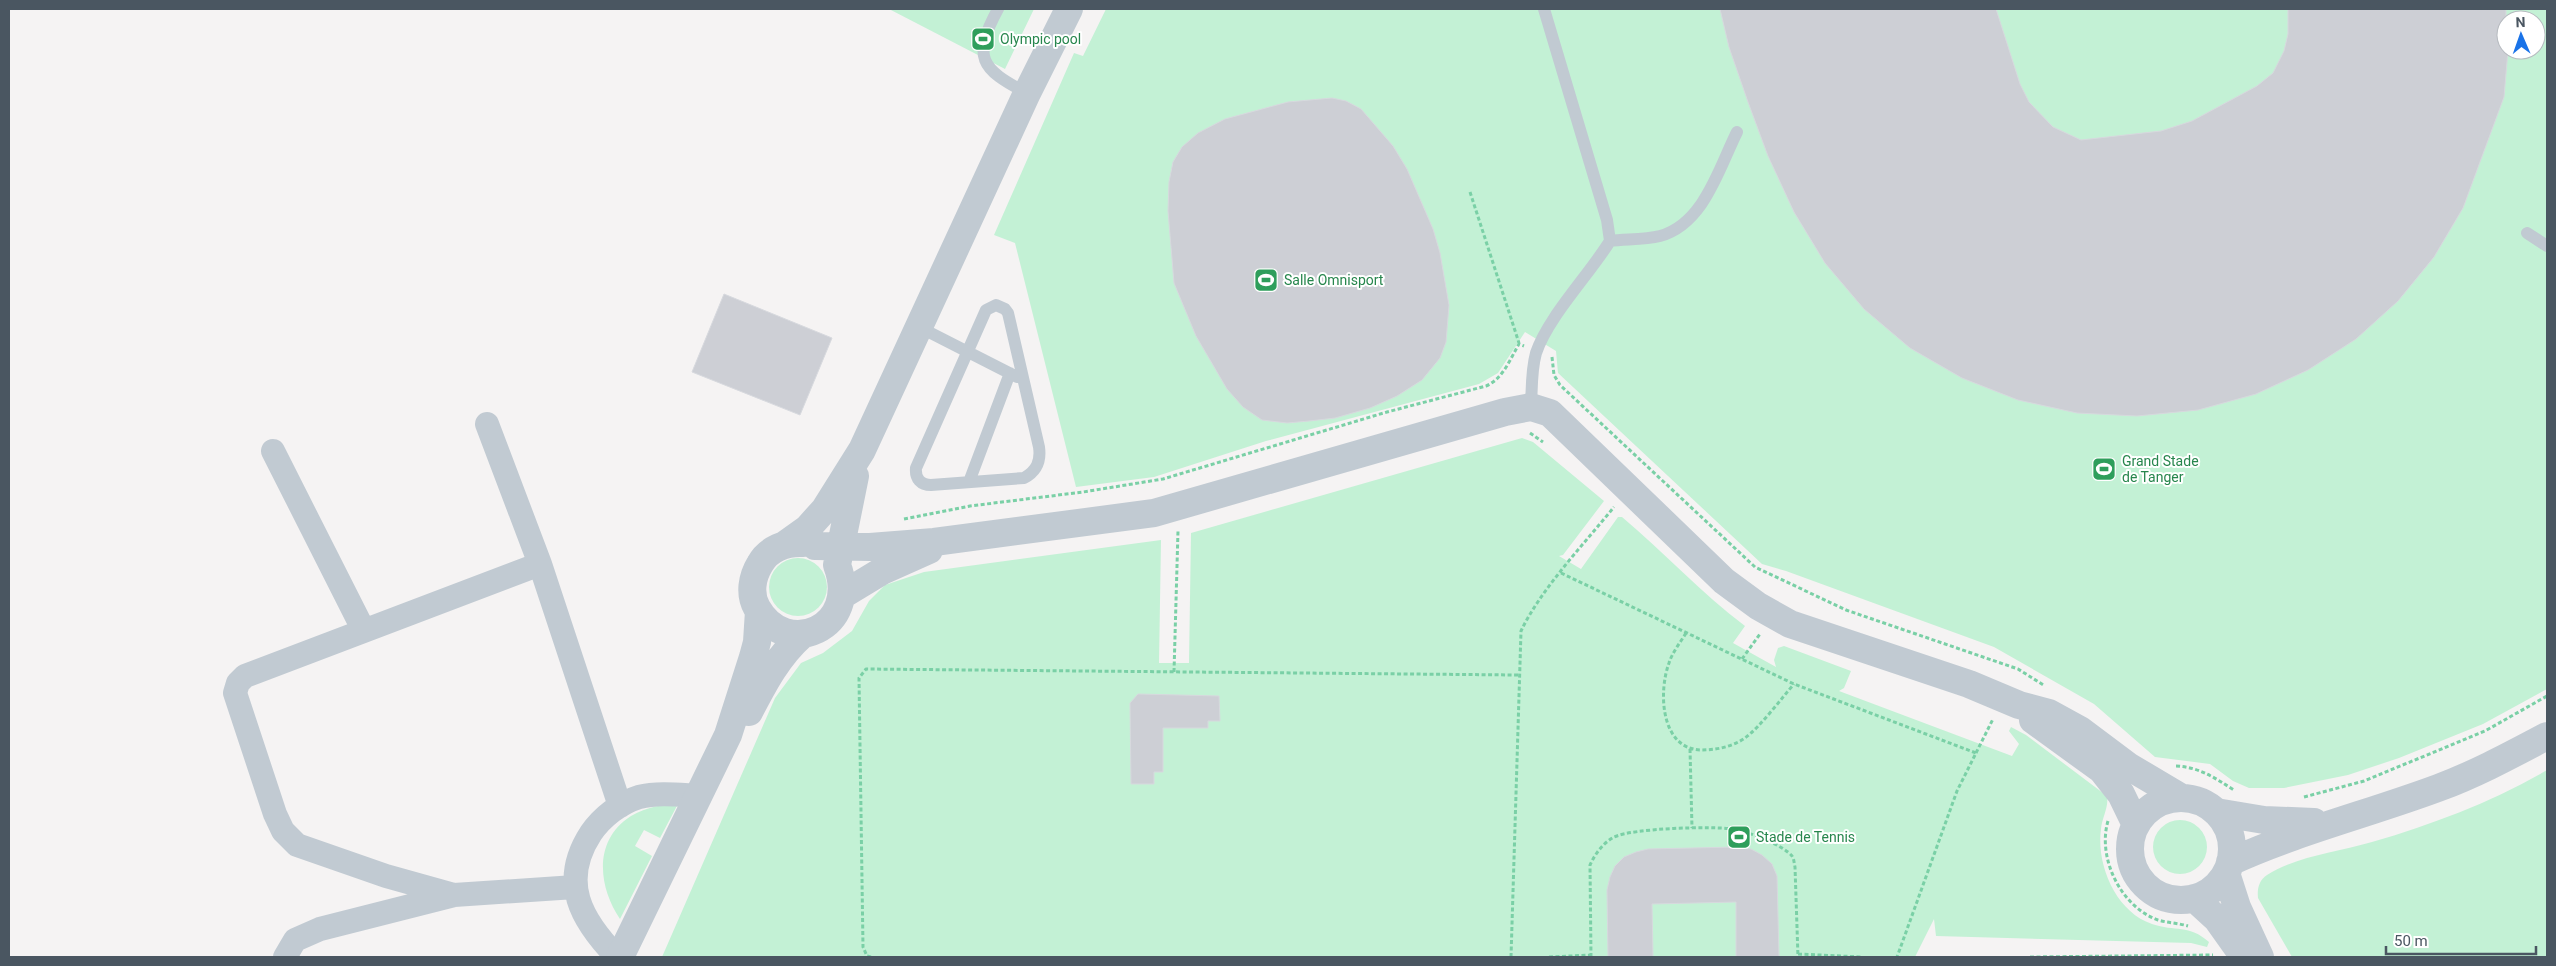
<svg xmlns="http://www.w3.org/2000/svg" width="2556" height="966" font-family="Roboto,sans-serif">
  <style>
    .green { fill: #c3f1d5; fill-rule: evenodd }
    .building { fill: #cdcfd5; stroke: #d7d9de }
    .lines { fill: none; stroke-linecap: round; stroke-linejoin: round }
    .path { stroke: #7ad0a6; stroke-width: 3; stroke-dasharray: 4 2.5; stroke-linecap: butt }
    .service { stroke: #c1cad2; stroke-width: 12 }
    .minor { stroke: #c1cad2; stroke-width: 24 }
    .tertiary { stroke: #c1cad2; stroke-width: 28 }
    .labels { text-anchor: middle; stroke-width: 4; stroke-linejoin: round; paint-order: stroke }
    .leisure-label { font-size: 14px; fill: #27864d; stroke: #fff; text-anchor: start }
  </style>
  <rect width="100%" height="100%" fill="#f5f3f3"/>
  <!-- green -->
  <path class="green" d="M889 9H1034L1005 69Z
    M1106 9H2547V689L2483 724 2399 758 2348 775 2284 788H2249L2233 781 2210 764 2155 757 2094 704 1994 647 1786 571 1762 564 1558 373 1556 351 1525 332 1498 373 1479 384 1266 441 1154 477 1076 487 1015 243 994 235 1074 53 1083 56ZM2506 20H2536V50H2506Z
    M1522 438 1533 442 1604 501 1563 555 1559 556 1581 569 1618 517H1622C1664 552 1701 593 1745 626L1733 643 1776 667 1774 660 1778 648 1784 646 1851 671 1844 688 1839 691 2012 756 2019 744 2009 731 2011 727 2026 735 2107 796C2109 807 2102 818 2101 829 2096 865 2116 912 2152 924 2175 932 2189 924 2209 942L2207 947 2191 943 1936 936 1934 919 1915 957H662L775 698 801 663 823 653 852 631 869 601 885 585 924 572 1161 540 1159 663H1189L1191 533Z
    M769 587a29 29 0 1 1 58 0a29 29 0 1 1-58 0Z
    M2547 770V957H2292L2258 898C2257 889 2259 880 2267 875 2297 856 2338 852 2372 842 2433 824 2492 802 2547 770Z
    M679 802 660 838 644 830 635 846 652 856 620 919C598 887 593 840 631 816 646 807 662 805 679 802Z
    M2153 847a27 27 0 1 1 54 0a27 27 0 1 1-54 0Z"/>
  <!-- building -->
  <path class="building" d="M1720 9H1996L2020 84 2029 102 2053 127 2081 140 2161 131 2192 121 2257 86 2273 73 2284 51 2288 34V9H2506V50H2508L2504 97 2463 208 2434 257 2398 301 2356 339 2308 370 2256 394 2198 410 2137 416 2077 413 2018 400 1962 378 1910 348 1864 309 1825 263 1794 212 1768 156 1748 102 1729 47Z
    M1332 98 1346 101 1361 109 1393 146 1407 169 1433 229 1440 253 1449 305 1446 342 1440 358 1422 380 1397 396 1370 408 1335 418 1309 421 1287 423 1262 420 1243 407 1227 389 1196 336 1174 283 1168 211 1169 182 1173 162 1182 147 1198 133 1225 119 1288 102Z
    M724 294 832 338 800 415 692 372Z
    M1138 694 1219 696 1220 721H1208V728H1163V772H1154V784H1131L1130 703Z
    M1737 847 1751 849 1762 855 1772 864 1777 876 1779 957H1736V902L1652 904 1653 957H1608L1607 890 1610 877 1615 866 1624 857 1636 852 1648 849Z"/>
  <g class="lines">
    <!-- path -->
    <path class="path" d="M1470 192 1519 343
      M1552 357 1554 375 1560 385 1755 567 1846 610 2018 669 2045 686
      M1530 433 1543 442
      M904 519 970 506 1083 492 1163 479 1387 412 1486 386C1503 379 1510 359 1519 344L1524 346
      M1561 573 1794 684 1976 753 1957 791 1897 957
      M1686 633C1680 643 1672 653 1669 663 1658 693 1661 749 1701 750 1716 750 1732 747 1745 738 1760 727 1781 699 1794 684
      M1742 659 1760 634
      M1174 672 1178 531
      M1690 749 1692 828
      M1976 753 1993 719
      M2176 766C2199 767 2215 778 2234 790
      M2304 797 2364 781 2485 731 2547 696
      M2108 821C2097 858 2121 907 2158 920 2168 923 2178 923 2188 926
      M1798 954 1862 957
      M871 957 867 956 863 947 859 678 866 669 1518 675
      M1511 957 1521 631C1541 589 1584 544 1614 507
      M1549 957 1591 955
      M1591 957 1590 865C1595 854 1603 843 1614 837 1634 828 1711 826 1733 829 1747 831 1783 845 1792 856 1794 858 1794 863 1795 867L1798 957
      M2030 957 2213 955"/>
    <!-- service -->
    <path class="service" d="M998 9C972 57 980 69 1027 93
      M2527 233 2547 246
      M1610 241C1626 239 1644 240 1660 236 1704 224 1719 168 1737 132
      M996 305 1005 309 1008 313 1039 447C1041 461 1037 471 1024 478L931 485C921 485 915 479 916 468L986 310Z
      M919 327 1017 377
      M1531 407C1532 389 1531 371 1536 353 1548 317 1589 275 1610 241L1607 220 1544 9
      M969 482 1010 373"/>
    <!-- minor -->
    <path class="minor" d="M487 424 540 564 620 806
      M273 451 363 629
      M454 895 386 876 297 845 283 831 275 814 235 693 238 683 245 676 540 564
      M285 957 295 940 320 929 454 895 575 887
      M617 957C581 920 559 882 591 833 602 817 620 803 639 797 659 792 680 795 700 796"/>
    <!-- tertiary -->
    <path class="tertiary" d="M803 543C786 542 768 549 760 564 752 577 749 594 757 608 786 660 861 628 837 565L855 476
      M786 544 807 529 825 509 862 450 1027 93 1069 9
      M815 546 870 547 934 542 1154 513 1505 412 1531 407 1550 413 1724 581 1758 606 1790 624 1969 684 2019 705 2049 713 2080 730 2128 766 2182 798
      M844 594 882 571 929 550
      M749 712C764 683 778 656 803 634
      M2033 720 2102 770 2121 794 2136 825
      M2130 849a51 51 0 1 1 102 0a51 51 0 1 1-102 0Z
      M2216 812 2264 820 2314 822
      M2230 862C2298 831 2368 814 2438 788 2476 774 2511 755 2547 736
      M2226 873 2237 907 2260 957
      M2194 898 2217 919 2244 957
      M620 957 728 735 753 657 757 642 759 611"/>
  </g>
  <!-- icons -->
  <defs>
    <g id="stadium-square" transform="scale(1.25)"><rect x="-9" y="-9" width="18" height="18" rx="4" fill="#2e9e5b" stroke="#fff"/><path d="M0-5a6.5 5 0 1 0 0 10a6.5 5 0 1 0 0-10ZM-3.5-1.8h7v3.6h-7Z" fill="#fff"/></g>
  </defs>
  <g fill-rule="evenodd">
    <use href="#stadium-square" x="983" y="39"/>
    <use href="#stadium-square" x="1266" y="280"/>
    <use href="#stadium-square" x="2104" y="469"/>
    <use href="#stadium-square" x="1739" y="837"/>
  </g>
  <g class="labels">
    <!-- leisure labels -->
    <g class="leisure-label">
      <text x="1000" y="44">Olympic pool</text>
      <text x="1284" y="285">Salle Omnisport</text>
      <text x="2122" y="466">Grand Stade<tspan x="2122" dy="16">de Tanger</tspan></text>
      <text x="1756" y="842">Stade de Tennis</text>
    </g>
  </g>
  <!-- border -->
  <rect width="2556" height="966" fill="none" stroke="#4a5661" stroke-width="20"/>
  <!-- north arrow -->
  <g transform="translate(2521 35) rotate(358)"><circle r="24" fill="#ffffff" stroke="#b7bbc0"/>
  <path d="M0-4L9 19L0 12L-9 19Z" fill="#1a73e8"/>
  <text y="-8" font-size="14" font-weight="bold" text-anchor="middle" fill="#4a5661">N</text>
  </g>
  <!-- scale -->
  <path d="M2386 946v8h150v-8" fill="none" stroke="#4a5661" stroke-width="2.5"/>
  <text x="2394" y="946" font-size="15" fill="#4a5661" stroke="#ffffff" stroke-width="4" paint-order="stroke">50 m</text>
</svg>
